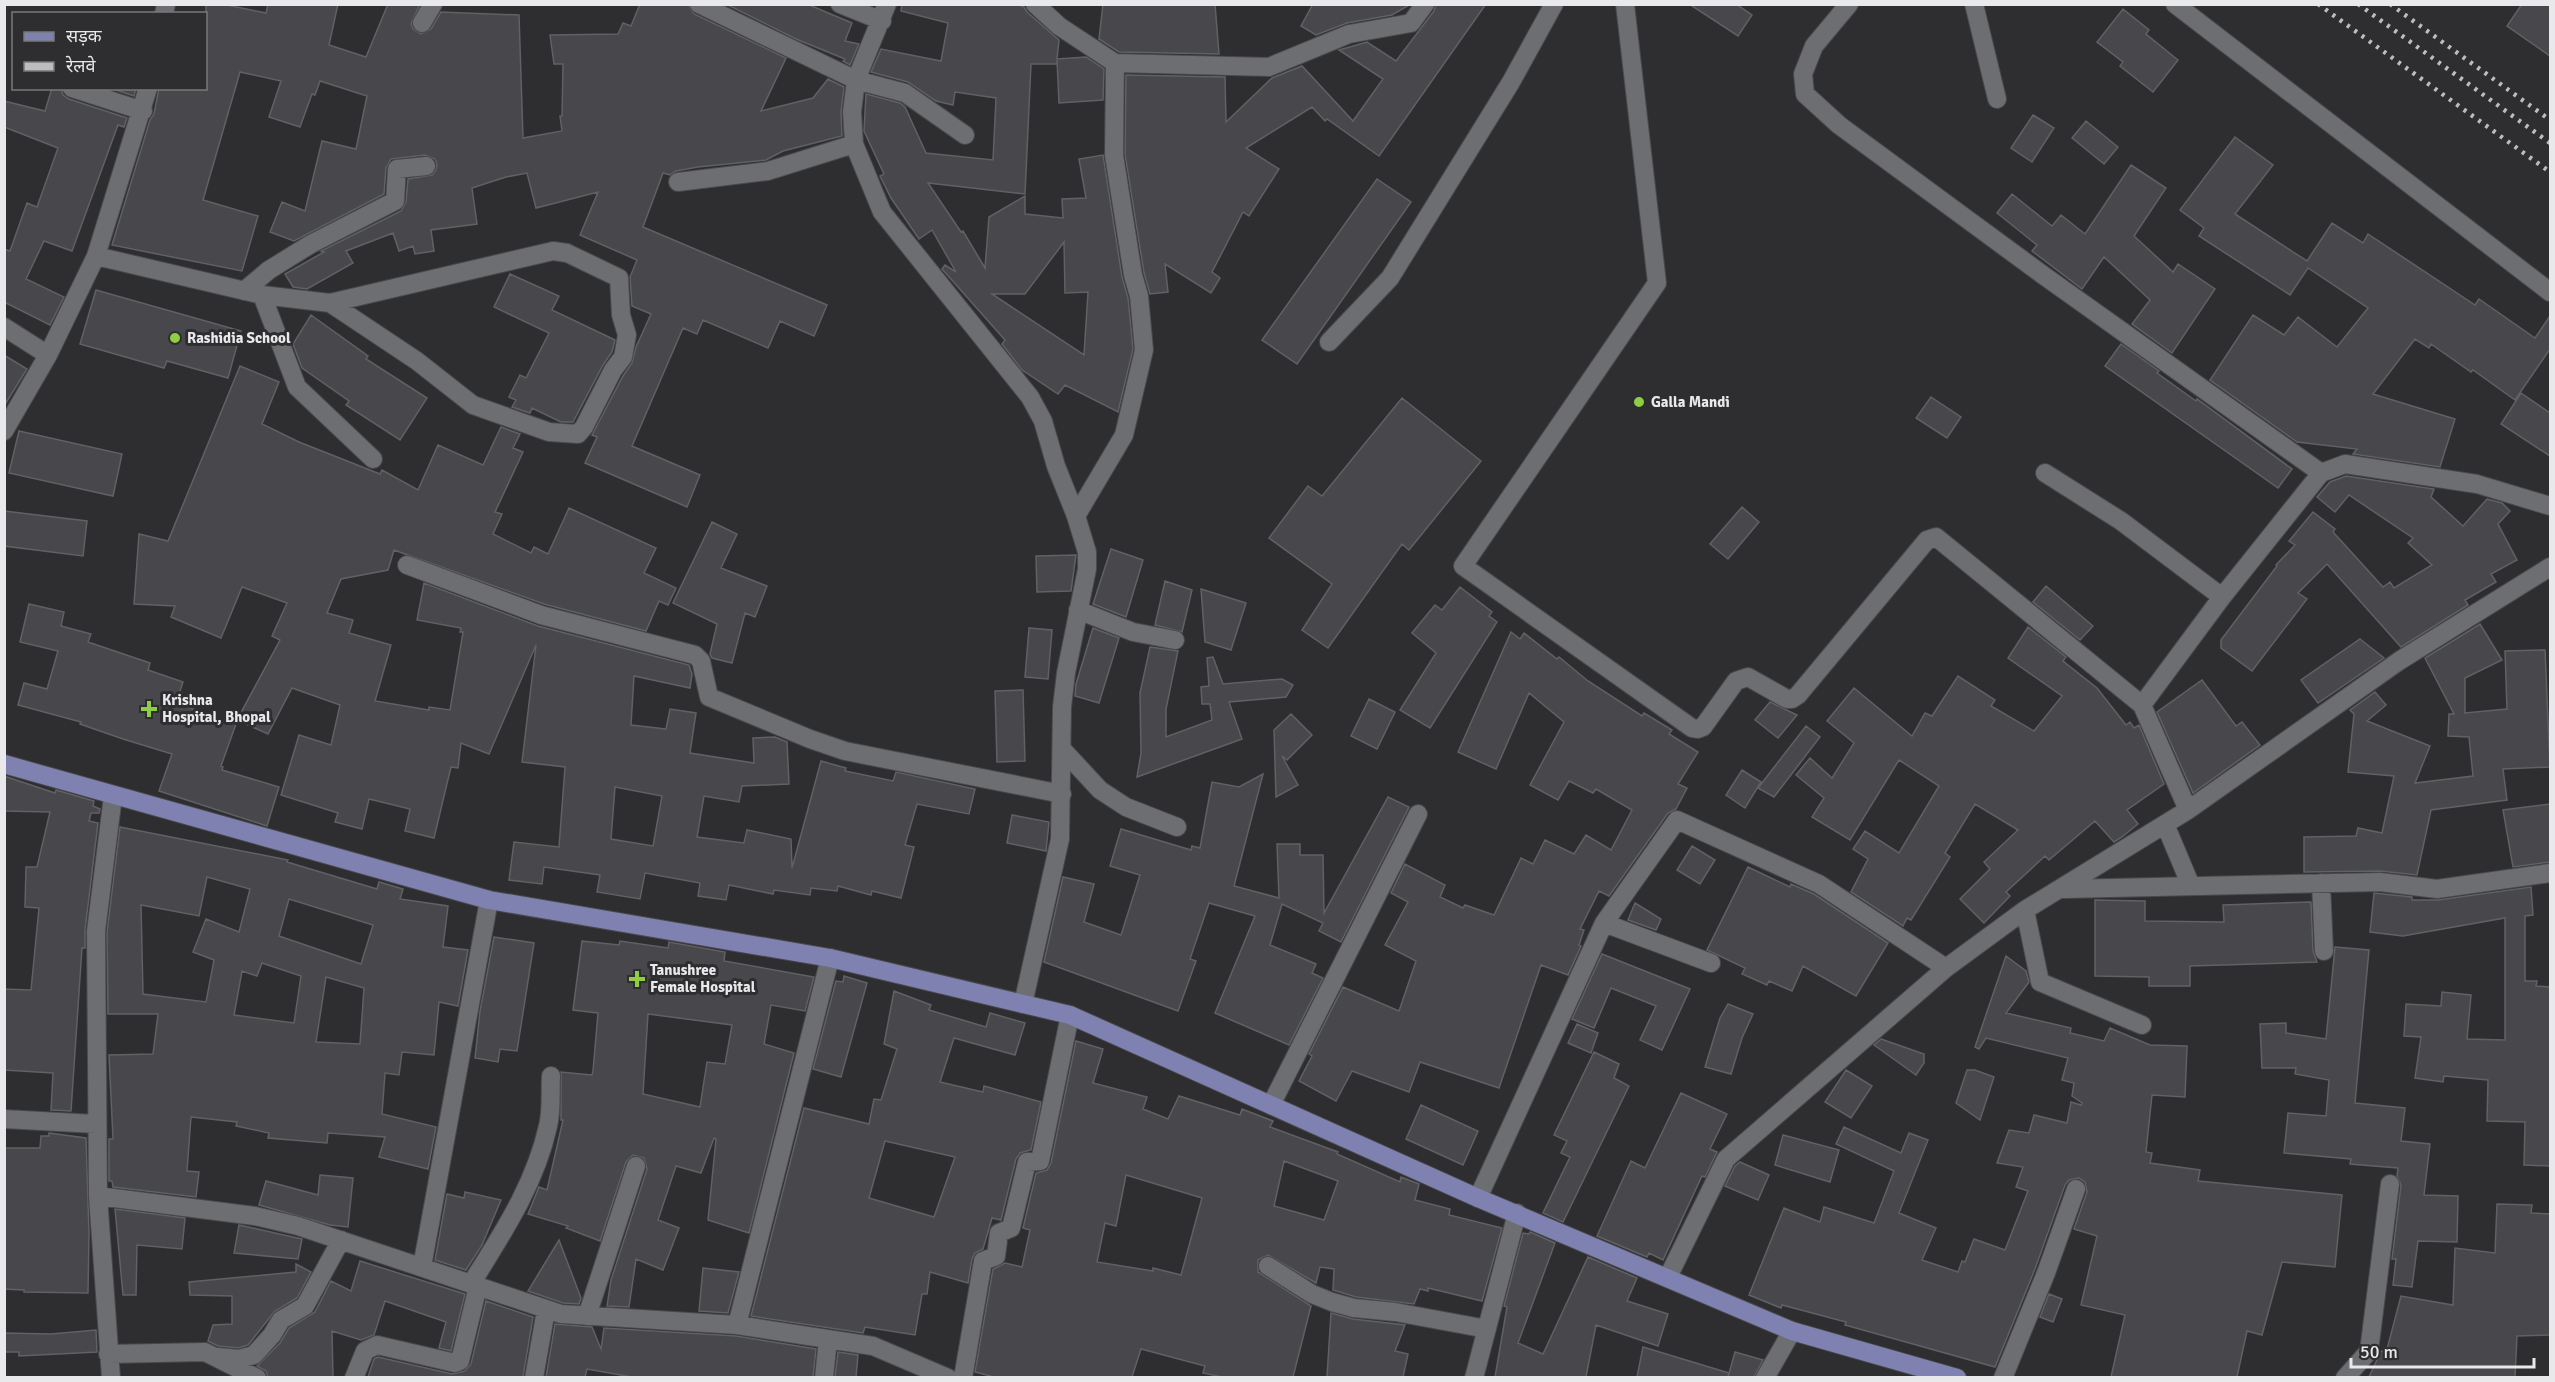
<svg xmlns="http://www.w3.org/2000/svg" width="2555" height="1382" font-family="Signika,'Noto Sans Devanagari',sans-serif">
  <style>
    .building { fill: #48484c; stroke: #606164; stroke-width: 1.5; fill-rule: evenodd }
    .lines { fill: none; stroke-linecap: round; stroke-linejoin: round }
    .minor-casing { stroke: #49494b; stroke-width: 20 }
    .major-casing { stroke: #49494b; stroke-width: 20 }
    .minor { stroke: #6d6e71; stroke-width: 18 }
    .major { stroke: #7f82b1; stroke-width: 18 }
    .rail { stroke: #bdbdbf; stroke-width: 4.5; stroke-dasharray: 3 6; stroke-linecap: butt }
    .poi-dot { fill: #8fcd42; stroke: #2e2e31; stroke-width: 2 }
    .labels { text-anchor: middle; stroke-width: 6; stroke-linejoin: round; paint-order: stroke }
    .poi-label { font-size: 15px; font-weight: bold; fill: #e9e9eb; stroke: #2e2e31; text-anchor: start }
  </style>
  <rect width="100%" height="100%" fill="#2e2e31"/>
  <!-- building -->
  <path class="building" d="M206 4H222L266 13 268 4H338L329 45 366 57 388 4H420L411 24 413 29 421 34 431 29 441 12 519 15 523 138 562 131 560 116H562L563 64H554L550 35 618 34 623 23 631 26 640 4H688L694 14 786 58 761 111 813 98 828 79 844 87 841 112 842 136 783 151 766 160 698 167 676 171 670 175 663 173 643 227 827 305 814 336 780 321 768 348 703 320 697 334 683 328 632 446 700 475 687 507 585 463 597 437 592 435 623 376 632 363 636 347 651 314 632 306 630 277 637 260 580 235 598 192 536 208 527 173 506 177 472 188 477 224 431 230 434 251 415 254 413 246 399 251 393 233 346 251 353 263 307 289 293 287 285 274 324 252 321 251 401 211 406 202 408 179 432 175 436 170 437 164 435 159 425 155 391 159 386 168 384 194 294 241 270 232 282 202 305 211 322 141 356 149 367 96 320 81 315 95 312 94 300 127 269 117 281 81 240 72 203 200 258 216 242 271 112 245 150 120 154 114 159 88H206Z
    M726 4H807L852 23 845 41 859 44 850 65 843 61 845 59 796 39Z
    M902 4H1017L1024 7 1027 12 1059 40 1057 59 1086 57 1104 69 1103 100 1059 103 1057 60V64H1031L1025 194 928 183 961 232 963 231 985 268 989 217 1025 196V214L1063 218 1062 199 1086 198 1079 159 1103 155 1122 277 1128 298 1133 349 1118 412 1065 385 1058 394 1022 370 1002 344 1005 340 942 269 945 265 956 272 932 230 919 239 891 198 880 176 884 174 864 131 866 94 900 103 905 107 926 153 993 160 996 98 955 92 953 105 936 101 908 82 871 72 881 49 941 61 948 23 901 11ZM1064 242 1065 293 1088 292 1084 355 992 294H1025Z
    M1103 4H1215L1219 54 1119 52 1099 39Z
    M1313 4H1411L1392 15 1347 23 1316 35 1301 26Z
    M1436 4H1486L1379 156 1327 119 1325 121 1312 107 1246 148 1279 169 1249 216 1243 212 1212 272 1220 278 1211 293 1165 264 1168 292 1150 294 1144 273 1125 154 1126 75 1225 77 1226 122 1272 78 1302 66 1353 121 1383 79 1339 50 1367 42 1396 61 1434 11Z
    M1689 4H1736L1752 15 1738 36Z
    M2522 4H2550V56L2507 26Z
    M2123 9 2149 30 2146 34 2178 60 2153 92 2120 66 2123 62 2097 42Z
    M52 88H61L63 95 69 99 127 118 124 127 118 125 72 251 44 241 26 279 64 297 50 325 4 302V249L10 251 27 203 37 207 58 148 4 127V101L45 111Z
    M110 88H136L134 96Z
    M2033 115 2054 128 2032 162 2011 148Z
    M2086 121 2118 147 2104 164 2072 138Z
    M2235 137 2273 165 2235 214 2307 261 2332 223 2363 243 2368 234 2475 305 2479 299 2535 338 2550 316V349L2515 400 2473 370 2471 372 2431 344 2429 348 2415 339 2373 394 2455 419 2440 467 2353 454 2357 449 2297 442 2210 380 2253 315 2284 335 2298 317 2337 347 2368 308 2308 268 2290 295 2199 236 2204 228 2180 210Z
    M2131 165 2166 188 2134 236 2173 272 2178 264 2215 289 2172 353 2132 324 2150 300 2104 257 2082 289 2032 251 2037 245 1997 213 2012 194 2052 226 2061 215 2085 234Z
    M1377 179 1411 202 1297 364 1262 340Z
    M510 274 559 296 552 310 615 340 612 352 603 365 573 422H561L532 408 530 413 512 407 516 400 509 397 520 375 526 378 549 333 494 307Z
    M96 290 241 331 228 378 167 361 164 368 80 344Z
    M311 315 368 356 366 359 427 398 400 440 346 405 349 401 302 368 293 344Z
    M2121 344 2159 371 2157 373 2196 401 2197 399 2292 469 2278 488 2105 366Z
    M4 355 27 369 4 406Z
    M240 366 279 382 262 424 299 442 380 474 382 470 418 490 438 445 483 465 501 427 520 434 513 448 523 452 495 512 502 514 493 534 531 553 534 547 548 554 569 508 656 548 644 573 676 588 668 605 659 601 646 631 544 604 394 550 388 570 341 579 327 613 353 620 349 633 391 645 375 701 429 710V707L450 710 463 632H460L461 628 417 620 424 583 538 626 689 665 692 674 690 688 634 676 631 725 666 729 670 709 696 713 690 753 754 763 753 738 775 737 787 742 789 784 742 786 739 802 704 796 697 837 744 843 747 830 791 839 792 868 821 761 846 768 845 771 893 781 896 772 975 789 969 814 917 804 905 845 914 847 901 898 872 891 871 895 838 886 837 891 811 888 810 895 774 890 773 894 729 885 726 900 698 896 700 883 645 873 640 899 597 892 600 875 544 867 542 884 509 880 514 842 559 847 565 767 522 762 536 645 489 754 461 743 458 768 451 767 434 838 405 831 410 809 369 799 362 829 335 822 338 813 281 795 299 735 331 745 340 705 292 688 268 734 237 720 280 640 272 636 287 603 242 587 221 638 171 617 175 606 134 604 139 534 168 541ZM615 787 662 796 653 846 611 839Z
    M2521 393 2550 413V456L2501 424Z
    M1931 397 1961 417 1947 438 1916 418Z
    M1402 398 1481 461 1409 550 1402 544 1328 648 1302 630 1332 584 1269 538 1308 486 1322 496Z
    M19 431 122 454 113 496 9 473Z
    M2346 476 2434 489 2431 497 2463 526 2487 499 2502 503 2510 511 2498 524 2517 560 2491 574 2496 582 2465 600 2468 605 2401 647 2327 564 2298 593 2307 599 2252 671 2221 648V640L2277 566 2276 565 2295 545 2289 541 2313 512 2335 529 2333 532 2383 587 2390 582 2394 588 2432 565 2408 543 2413 538 2349 495 2335 512 2317 497 2330 482Z
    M1742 507 1759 522 1728 559 1710 544Z
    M4 511 87 521 83 556 4 546Z
    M712 522 737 534 721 568 767 586 755 617 745 613 732 663 712 658 710 654 717 624 673 603Z
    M1111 549 1143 560 1126 617 1093 604Z
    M1076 555 1071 591 1037 592 1036 556Z
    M1165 581 1192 590 1182 632 1155 625Z
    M2046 586 2093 626 2080 640 2033 602Z
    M1460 587 1492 612 1489 616 1497 622 1430 728 1400 710 1436 653 1412 633 1435 605 1442 610Z
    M1201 589 1246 603 1231 650 1205 642Z
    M29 604 64 612 61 626 91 634 88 642 150 663 148 670 183 682 176 703 236 724 221 766 223 767 222 770 279 787 267 826 159 791 172 754 123 739 80 724 81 722 18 705 24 683 47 689 58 651 20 642Z
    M2480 624 2502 660 2465 678V713L2507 709 2505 651 2545 650 2550 767 2503 769 2507 800 2431 810 2417 875 2380 871 2304 872V837L2356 836 2358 828 2382 833 2394 776 2348 772 2354 714 2350 710 2375 692 2386 705 2367 721 2430 746 2415 783 2473 776 2469 737 2448 736 2449 714H2454L2425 658Z
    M2028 627 2066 657 2063 661 2097 688 2126 725 2130 722 2134 728 2139 725 2164 784 2127 810 2138 824 2122 837 2114 842 2095 821 2049 860 2045 856 2006 892 2010 896 1984 923 1960 899 1990 869 1984 862 2018 830 1975 804 1945 853 1950 857 1911 920 1907 918 1903 926 1851 892 1868 859 1853 849 1865 831 1899 853 1939 786 1899 760 1850 840 1812 817 1824 798 1796 775 1810 758 1832 778 1854 743 1827 721 1854 688 1912 736 1925 713 1932 716 1958 676 1995 700 1991 706 2034 731 2062 696 2008 658Z
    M1029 628 1052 630 1048 679 1025 677Z
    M1093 628 1119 638 1099 703 1075 696 1076 684Z
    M1511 632 1520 639 1524 633 1557 659 1559 657 1588 681 1642 716 1644 713 1672 730 1669 734 1698 752 1678 784 1687 788 1676 809 1668 813 1609 896 1599 891 1580 929 1584 930 1579 945 1581 946 1568 975 1541 965 1499 1088 1420 1062 1409 1092 1352 1071 1336 1101 1299 1081 1312 1056 1309 1054 1343 987 1399 1011 1416 961 1385 945 1408 902 1391 893 1405 864 1445 885 1440 897 1463 908 1465 905 1494 915 1521 858 1533 864 1545 840 1574 854 1586 835 1611 850 1632 810 1596 789 1593 793 1569 781 1558 800 1530 785 1564 722 1529 693 1496 769 1458 752Z
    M2360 639 2384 658 2318 703 2301 680Z
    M1150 647 1178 651 1166 709V737L1212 720 1210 704H1202L1201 687 1209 686 1207 658 1213 657 1223 684 1282 679 1293 685 1286 697 1229 702 1242 739 1137 777 1141 753 1140 693Z
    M2202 680 2236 726 2242 722 2260 745 2193 793 2157 712Z
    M1023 690 1025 761 997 762 995 691Z
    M1369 699 1395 712 1377 749 1351 736Z
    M1770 702 1797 715 1778 738 1755 720Z
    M1291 714 1312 735 1287 760 1282 756 1298 785 1276 797 1274 730Z
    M1806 726 1820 737 1774 797 1758 788Z
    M1742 770 1761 782 1745 808 1726 795Z
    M1263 774 1234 886 1279 898 1277 844H1300V855H1323L1324 913 1388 797 1409 807 1341 942 1319 931 1323 923 1282 904 1270 945 1316 964 1312 973 1323 978 1289 1045 1215 1013 1255 916 1209 903 1190 959 1196 961 1178 1011 1044 962 1063 877 1094 884 1084 922 1121 935 1140 875 1110 866 1121 829 1191 850 1192 846 1200 848 1212 782 1239 787Z
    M4 776 55 793 56 790 94 801 93 806 100 809 99 813H91L89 821 98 823 85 930V948H82L71 1111 51 1110 53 1073 4 1070V989L31 990 39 908 25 907 26 867H37L50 812 4 811Z
    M2550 804V862L2513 867 2503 810Z
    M1012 815 1049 822 1046 851 1007 843Z
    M120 827 288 860 287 862 377 889 379 882 403 889 400 899 448 906 443 947 468 950 458 1006 439 1002 434 1055 402 1052 399 1075 385 1073 382 1114 436 1127 428 1169 379 1157 385 1137 328 1133 327 1143 268 1138 269 1133 236 1126 237 1122 191 1117 187 1171 199 1172 196 1197 113 1187 112 1181H109V1139H113L109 1055 153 1054 158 1014H108L107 932ZM207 877 250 889 239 932 206 919 193 952 214 960 206 1002 143 994 141 905 199 916ZM289 899 373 925 361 964 279 936ZM262 963 301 976 294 1023 234 1015 242 971 257 976ZM326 977 364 988 360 1044 316 1042Z
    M1692 846 1715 860 1700 884 1677 870Z
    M1748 867 1790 887 1791 884 1814 894 1888 943 1856 996 1803 966 1792 991 1769 981 1767 985 1742 974 1745 968 1707 950Z
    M2531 887 2533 915 2525 916V981H2537L2536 986 2550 987V1166L2524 1165 2525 1122 2487 1121 2488 1080 2444 1076 2443 1082 2415 1078 2421 1037 2404 1036 2406 1004 2441 1006 2442 992 2471 995 2467 1039 2505 1040V918L2403 936 2370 932 2374 893 2412 897V900H2438Z
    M2095 900 2145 901V921L2224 922 2223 905 2311 902 2313 951 2317 962 2190 966V986H2149V977L2095 976Z
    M1635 903 1661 919 1656 930 1628 920Z
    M494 937 534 943 517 1051 500 1049 498 1062 475 1058 480 1011Z
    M582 941 619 945 620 941 668 948 669 942 725 952 724 961 814 977 805 1011 771 1005 764 1044 794 1053 749 1233 708 1220 716 1139 714 1138 701 1173 676 1166 658 1220 679 1228 663 1270 636 1259 629 1307 607 1306 611 1280 647 1169 644 1158 633 1155 626 1162 600 1241 566 1228 568 1226 528 1214 539 1187 547 1190 563 1120H561V1072L592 1075 593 1071 598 1013 573 1010ZM648 1014 732 1025 725 1064 707 1062 700 1107 643 1094Z
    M2335 947 2369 950 2355 1103 2405 1108 2401 1141 2430 1144 2424 1195 2458 1196 2457 1242 2418 1241 2412 1287 2393 1285 2396 1259H2392L2401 1185 2397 1176 2398 1168 2350 1164 2351 1159 2284 1153 2288 1113 2326 1116 2329 1080 2295 1074 2296 1068H2262L2260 1024 2286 1023V1033L2326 1039Z
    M1602 954 1690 989 1662 1050 1640 1040 1656 1006 1611 988 1594 1028 1572 1019Z
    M2006 956 2026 971 2029 982 2006 1013 2071 1028 2070 1033 2104 1041 2110 1028 2150 1045 2187 1046 2185 1097 2152 1095 2146 1152 2152 1153 2150 1163 2200 1170 2198 1181 2342 1195 2335 1267 2282 1262 2262 1335 2247 1331 2237 1377H2111L2125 1315 2081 1305 2097 1236 2074 1229 2087 1192 2085 1182 2079 1178 2069 1180 2065 1185 2035 1269 1995 1367 1845 1325 1846 1322 1782 1305 1781 1308 1749 1295 1784 1208 1820 1222 1824 1207 1874 1223 1894 1171 1836 1144 1844 1127 1901 1153 1909 1133 1928 1140 1899 1213 1936 1228 1922 1260 1958 1272 1962 1261 1965 1262 1974 1239 2005 1250 2028 1191 2016 1187 2023 1167 1997 1163 2009 1130 2029 1133 2034 1115 2067 1123 2071 1102 2081 1105 2082 1103 2072 1096 2074 1083 2062 1080 2068 1058 1986 1038 1979 1049 1975 1047Z
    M844 976 867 983 841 1077 813 1069 836 981 843 982Z
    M894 991 931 1005 929 1010 986 1027 990 1013 1025 1023 1015 1055 954 1038 940 1082 983 1092 984 1086 1041 1102 1031 1150 1020 1153 1016 1159 1001 1220 992 1218 983 1249 975 1253 972 1259 968 1283 930 1272 927 1294H922L915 1335 865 1327 863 1333 751 1316 804 1108 869 1124 874 1099 881 1100 897 1049 884 1044ZM885 1141 955 1157 934 1217 869 1198Z
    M1728 1004 1753 1014 1742 1038 1731 1074 1705 1067 1720 1018Z
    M1577 1024 1598 1033 1591 1053 1568 1043Z
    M1881 1039 1924 1054V1063L1916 1075 1874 1045Z
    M1076 1041 1103 1049 1093 1083 1147 1097 1143 1109 1168 1119 1179 1096 1240 1115 1242 1109 1273 1121 1270 1127 1338 1152 1337 1154 1400 1182 1401 1177 1419 1184 1415 1200 1450 1209 1449 1215 1502 1228 1482 1301 1428 1288V1291L1420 1289 1414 1304 1356 1297 1333 1290 1334 1269 1320 1267 1316 1283 1268 1255 1258 1260V1272L1311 1306 1293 1377H1222L1203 1373 1205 1366 1141 1349 1132 1377H994L975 1372 993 1269 1005 1263 1022 1267 1030 1230 1023 1228 1036 1173 1047 1170 1051 1163ZM1284 1161 1338 1181 1324 1220 1274 1206ZM1126 1175 1202 1198 1181 1275 1153 1268V1271L1097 1262 1105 1223 1116 1226Z
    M1594 1052 1619 1064 1614 1078 1629 1086 1563 1222 1543 1213 1570 1157 1561 1153 1567 1141 1554 1135Z
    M1846 1070 1872 1086 1851 1118 1825 1102Z
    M1967 1070H1975L1994 1077 1980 1120 1956 1103Z
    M1681 1093 1727 1114 1710 1149 1717 1152 1705 1177 1702 1176 1663 1260 1649 1253 1647 1257 1597 1236 1631 1161 1645 1168Z
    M1421 1105 1478 1131 1463 1165 1406 1139Z
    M49 1133 86 1138 89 1233 88 1293 24 1292V1290L4 1289V1148H40L41 1136H49Z
    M1783 1135 1839 1150 1830 1182 1775 1165Z
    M1740 1162 1769 1175 1758 1200 1725 1186 1735 1166Z
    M320 1175 353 1178 348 1227 330 1225 259 1205 266 1181 318 1195Z
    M465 1192 501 1200 482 1245 466 1270 435 1260 447 1194 464 1198Z
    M2497 1204 2532 1205 2531 1213 2550 1214V1335L2517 1336 2515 1377H2369L2381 1351 2386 1353 2401 1296 2453 1305 2455 1248 2495 1253Z
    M115 1209 185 1218 182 1249 137 1245 136 1295H123Z
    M239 1225 302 1239 298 1259 234 1253Z
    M1530 1232 1555 1243 1518 1343 1543 1354 1588 1257 1637 1278 1627 1301 1668 1314 1658 1346 1596 1325 1586 1377H1495L1507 1307 1504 1306 1523 1233 1529 1234Z
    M559 1240 581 1298 579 1304 563 1303 528 1291Z
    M360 1261 465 1294 451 1351 439 1348 446 1322 385 1301 374 1335 361 1340 332 1331 333 1377H268L266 1371 257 1366 280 1343 289 1328 315 1312 331 1281 351 1291Z
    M296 1264 311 1272 297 1298 275 1311 248 1345 238 1348 218 1346 208 1341 213 1325 232 1324V1296L190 1295 189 1282 296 1272Z
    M703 1268 739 1272 728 1313 699 1311Z
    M2049 1294 2062 1299 2053 1322 2040 1317Z
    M486 1301 533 1317 523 1377H368L374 1359 378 1357 452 1374 465 1371 471 1364Z
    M1331 1313 1353 1319 1405 1325 1395 1351 1408 1354 1403 1377H1327Z
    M555 1324 592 1327 601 1349 604 1328 736 1336 816 1349 813 1377H632L587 1369 585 1377H546Z
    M96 1330 97 1352 19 1356V1352H4V1333L51 1334Z
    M1643 1347 1729 1373 1728 1377H1637Z
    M838 1352 858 1355 856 1377H835Z
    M1735 1352 1763 1360 1754 1377H1728Z"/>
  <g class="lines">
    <!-- minor casing -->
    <g class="minor-casing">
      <path id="minor" d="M699 4 856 80 905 93 965 135
        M840 4 882 21
        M887 4 856 80 852 112 854 144 882 212 1030 397 1043 421 1056 466 1076 516 1087 552V569L1066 673 1062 707 1060 839 1023 1004
        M1035 4 1059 26 1115 63 1269 67 1349 34 1411 23 1425 4
        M1625 4 1657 283 1463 566 1692 728 1698 729 1703 727 1736 681 1748 677 1787 699H1792L1798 695 1927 540 1936 537 2142 705 2188 810
        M1849 4 1814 46 1803 74 1805 94 1839 125 2043 275 2321 473 2345 464 2477 484 2550 506
        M1974 4 1997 99
        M2175 4 2550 292
        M164 14 166 4
        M422 23 433 4
        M72 88 143 111
        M678 182 768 171 854 144
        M96 256 262 295 297 387 373 459
        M244 291 269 270 311 244 395 201 397 169 426 166
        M262 295 330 303 553 251 567 253 619 278 621 315 627 335 623 357 613 370 584 427 578 434 549 432 473 405 417 361 330 303
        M4 327 48 355
        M1329 342 1390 278 1511 82 1554 4
        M4 431 48 355 96 256 148 88
        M2045 473 2121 521 2222 597
        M1076 516 1124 435 1144 350 1139 296 1133 275 1114 155 1115 63
        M407 565 541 615 695 655 701 661 709 697 810 739 845 751 1062 794
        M1078 610 1133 632 1175 640
        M2142 705 2222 597 2321 473
        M1062 749 1100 790 1126 807 1177 827
        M2165 824 2191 886
        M2321 883 2324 951
        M2065 889 2380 882 2437 889 2550 873
        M2025 910 2040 982 2142 1025
        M1604 923 1711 963
        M1271 1105 1418 814
        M4 1119 96 1124
        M98 1196 255 1216 298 1226 561 1314 737 1325 873 1346 948 1378
        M1478 1198 1604 923 1677 820 1819 884 1946 968
        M1268 1266 1312 1294 1332 1302 1354 1308 1395 1312 1487 1329
        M422 1267 489 900
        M1668 1277 1726 1159 1946 968 2025 910 2188 810 2399 661 2550 567
        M471 1284C502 1234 535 1185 548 1126 552 1111 550 1092 551 1076
        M587 1316 636 1166
        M737 1325 830 958
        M108 1354 205 1352 257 1378
        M218 1357 239 1359 254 1355 272 1335 281 1320 305 1306 341 1240
        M111 1378 98 1196 96 931 113 796
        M354 1378 365 1351 377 1345 455 1363 460 1361 478 1286
        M534 1378 546 1310
        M824 1378 828 1339
        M963 1378 983 1261 996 1256 999 1233 1011 1228 1027 1162 1040 1161 1070 1015
        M1474 1378 1517 1213
        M1765 1378 1792 1331
        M2003 1378 2046 1273 2076 1189
        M2345 1378 2369 1351 2390 1184"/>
    </g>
    <!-- major casing -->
    <g class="major-casing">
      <path id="major" d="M4 764 489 900 830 958 1070 1015 1478 1198 1792 1331 1957 1378"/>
    </g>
    <!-- minor -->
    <use href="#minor" class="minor"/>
    <!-- major -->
    <use href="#major" class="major"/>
    <!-- rail -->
    <path class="rail" d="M2318 4 2550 172
      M2358 4 2550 143
      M2390 4 2550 120"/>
  </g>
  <!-- markers -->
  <g class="poi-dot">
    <circle cx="175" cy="338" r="6"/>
    <circle cx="1639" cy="402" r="6"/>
    <path d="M146 700h6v6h6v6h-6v6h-6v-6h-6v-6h6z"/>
    <path d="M634 970h6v6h6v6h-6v6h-6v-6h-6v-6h6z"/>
  </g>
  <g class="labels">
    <!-- poi labels -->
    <g class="poi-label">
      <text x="187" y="343">Rashidia School</text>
      <text x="1651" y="407">Galla Mandi</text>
      <text x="162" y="705">Krishna<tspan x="162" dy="17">Hospital, Bhopal</tspan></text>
      <text x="650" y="975">Tanushree<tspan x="650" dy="17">Female Hospital</tspan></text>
    </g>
  </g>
  <!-- border -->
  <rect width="2555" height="1382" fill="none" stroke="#e9e9eb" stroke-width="12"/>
  <!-- legend -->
  <rect x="12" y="12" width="195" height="78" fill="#2e2e31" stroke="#79797b" stroke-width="1.5"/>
  <rect x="24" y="32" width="30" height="9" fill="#7f82b1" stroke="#79797b" stroke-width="1.5"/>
  <text x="66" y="42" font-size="18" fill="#e9e9eb">सड़क</text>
  <rect x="24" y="62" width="30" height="9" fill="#bdbdbf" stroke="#79797b" stroke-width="1.5"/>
  <text x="66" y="72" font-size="18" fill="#e9e9eb">रेलवे</text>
  <!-- scale -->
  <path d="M2351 1358v9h183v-9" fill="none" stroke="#e9e9eb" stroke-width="3"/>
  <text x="2360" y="1358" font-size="18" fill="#e9e9eb" stroke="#2e2e31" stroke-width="4.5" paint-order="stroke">50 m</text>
</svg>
